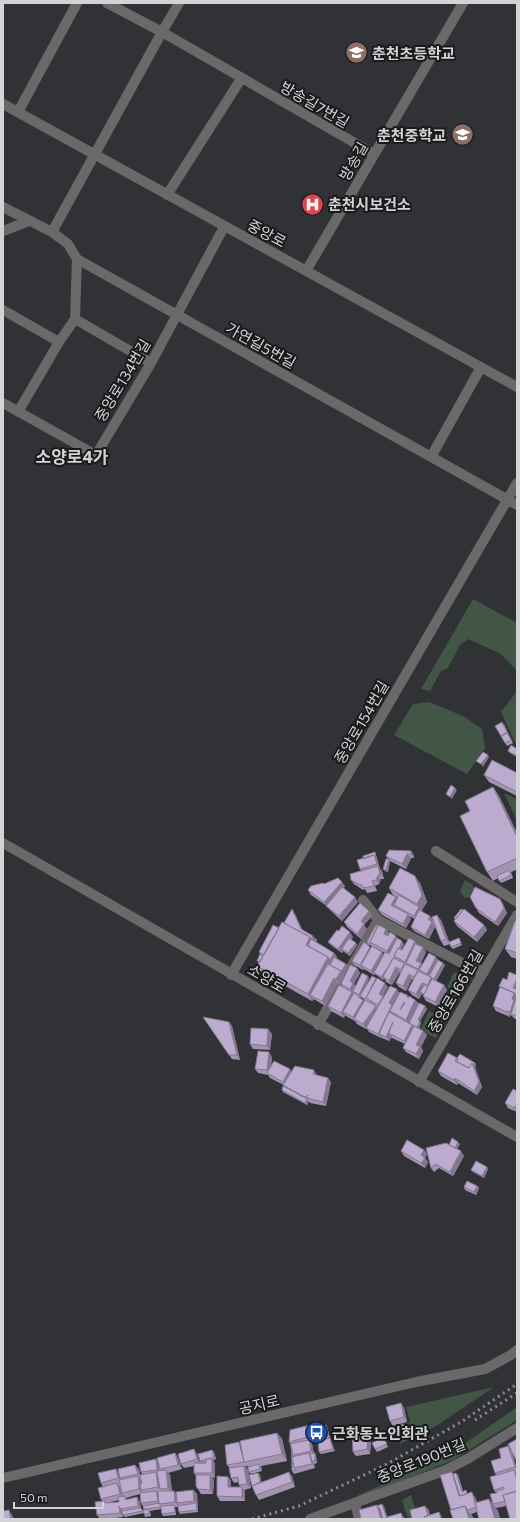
<svg xmlns="http://www.w3.org/2000/svg" width="520" height="1522" font-family="Commissioner,'Noto Sans KR',sans-serif">
<rect width="100%" height="100%" fill="#303236"/>
<path fill="#425645" d="M473,599L517,623V671L501,654L468,639L460,645L448,668L441,671L430,691L421,689Z
M517,691V747L501,712Z
M429,702L465,717L482,729L485,748L467,774L394,735L413,704Z
M504,793L517,799V821Z
M465,880L472,884L474,888L469,897L464,898L460,891Z
M454,972L471,977L450,1012L440,1007L449,990L447,987Z
M429,1011L445,1020L436,1038L420,1030Z
M494,1387L436,1426L400,1444L397,1436L409,1432L406,1424L410,1422L406,1407Z
M517,1407V1420L453,1460L360,1498L357,1496L451,1453Z
M411,1495L416,1511L412,1519H408L402,1500Z"/>
<g fill="none" stroke-linecap="round" stroke-linejoin="round">
<path stroke="#6b6869" stroke-width="10" d="M179,3L162,32L374,154
M3,104L517,387
M18,112L77,3
M167,195L241,79
M3,207L52,232L68,244L77,259L517,505
M3,231L29,221
M52,232L162,32L107,3
M306,271L463,3
M3,310L59,342
M75,319L151,363
M3,403L96,455L151,363L224,227
M18,412L59,342L75,319L77,259
M431,457L481,367
M3,843L517,1137
M436,851L517,902
M363,900L378,920
M231,975L517,483
M318,1025L378,920L464,964L484,972
M419,1082L517,915
M3,1478L416,1382L485,1369L511,1355L517,1350
M355,1503L359,1519
M310,1519L446,1470L469,1458L517,1428"/>
<path stroke="#8a8c8f" stroke-width="3" stroke-dasharray="2 4" stroke-linecap="butt" d="M475,1420L517,1393
M252,1519L299,1506L387,1464L461,1422L517,1384"/>
</g>
<path fill="#a293b1" fill-rule="evenodd" d="M504,724L513,743L507,746L501,736Z
M517,749V757L510,753L508,751Z
M517,773V796L489,782L484,775Z
M493,787L499,796L517,833V871L516,870L511,872L513,878L501,883L498,878L493,881L487,872L470,811Z
M411,851L414,856V858H411L406,869L390,861L388,872L385,871L383,869L388,859L386,856Z
M376,855L380,869L382,871L384,879H381L379,884L375,886L377,891L367,893L365,889L363,890L354,884L351,880L361,871L360,869Z
M420,883L427,902L422,910V912L430,916L433,920H441L450,944L444,946L441,941L435,927L429,939L414,931L411,927L415,919L409,916L411,919L406,928L382,915L378,910L396,897L397,899L398,898L393,895L389,888Z
M324,884L345,886L344,888L358,902L342,921L330,910L327,906L311,895L308,890Z
M500,899L503,904L507,913L498,926L479,913L476,908Z
M463,910L484,925L487,930L477,942L457,926L454,921L455,919L454,918Z
M369,911L372,916L364,925L367,929L361,939L347,927L344,922Z
M295,914L302,930L317,940L316,942L334,953L337,957L336,959L348,966L343,975L344,976L339,984L338,983L325,1006L314,999L312,1001L262,973L257,966L259,963L257,961L260,954L259,952L279,928Z
M517,921V959L511,957L505,949Z
M339,931L353,937L351,940L357,945L350,956L343,951L342,953L332,946L328,942Z
M389,933L398,939L404,944L401,950H402L415,941L418,945L426,952L421,963L422,965L438,960L445,965L436,981L444,985L447,990L439,1007L426,1001L423,996L424,995L422,994L419,999L412,995L408,990L414,980L412,979L406,991L399,987L396,983L401,973L400,972L392,985L386,982L384,978L383,980L375,974L374,975L364,969L363,970L355,965L352,961L371,948L382,952L384,955L385,953L368,944L367,942Z
M459,938L462,945L453,949L451,947Z
M357,968L360,973L354,984L355,986L369,978L366,986L388,987L383,996L399,993L415,1000L419,1004L425,1006L427,1009L420,1021L421,1023L419,1028L423,1031L427,1035L421,1047L423,1051L419,1059L406,1052L403,1048L405,1044L392,1038V1037L389,1041L382,1038V1037L381,1038L369,1032L367,1029H366L357,1024L355,1021L346,1016L345,1015L344,1018L331,1011L328,1006L342,986L341,984ZM360,997L365,1000L364,1001L361,999Z
M517,975V984L515,989H517V996L516,995L517,997V1020L514,1018L512,1016L510,1015V1017L496,1011L493,1006L500,988L499,986L507,980Z
M203,1017L229,1022L232,1026L240,1060L232,1059Z
M268,1029L272,1034L270,1050L253,1049L250,1044Z
M272,1057L271,1066L292,1072L317,1075L331,1082L326,1106L310,1103L309,1101L307,1105L283,1092L282,1090L285,1087L284,1085L270,1078L268,1075L258,1073L255,1069Z
M457,1058L475,1063L476,1065L475,1067L482,1087L477,1095L458,1083L457,1085L441,1076L438,1071Z
M517,1091V1112L508,1108L505,1103Z
M460,1144L457,1149L464,1156L453,1176L439,1168L434,1172L431,1168L449,1145Z
M424,1150L427,1154L425,1158L428,1162L425,1168L404,1156L401,1151Z
M488,1169L484,1178L473,1172L471,1170Z
M477,1186L479,1188L476,1195L465,1190L464,1187Z
M401,1403L404,1408L407,1422L393,1426L390,1421Z
M404,1424L406,1427L407,1431L397,1434L395,1431Z
M310,1425L313,1430L316,1440L310,1442L312,1444L314,1454L316,1456L317,1463L314,1464L315,1468L294,1474L292,1471L291,1444L289,1442Z
M326,1425L327,1427L330,1438L319,1440L317,1438Z
M365,1430L369,1435L371,1441L370,1454L356,1456L353,1452Z
M277,1433L282,1439L287,1461L261,1466L262,1471L251,1474L249,1472L247,1465V1466H245L248,1470L251,1488L244,1490L245,1491V1501H220L217,1496L228,1477L231,1481V1487H241L239,1485V1482L234,1483L231,1478L230,1468L227,1465Z
M383,1437L388,1447L377,1452L375,1449Z
M330,1438L331,1441L335,1451L321,1454L319,1452Z
M508,1446L512,1452L517,1469V1473V1472H516L517,1474L506,1506L496,1508L493,1504L496,1493L494,1490L496,1475L495,1473L501,1458Z
M212,1450L214,1452L216,1459L213,1460L215,1464V1478L212,1477L214,1480L213,1494H201L198,1489L196,1476L194,1473V1466L184,1468L181,1464L197,1454L199,1462H200V1461Z
M175,1453L178,1458L182,1469L168,1473L170,1475L172,1491H174L176,1494L193,1490L197,1494L198,1512L180,1514L179,1512L178,1507H175L176,1515L163,1516L162,1514L161,1509L150,1511L151,1516L145,1517L144,1513L125,1517L123,1515V1517L108,1519H100L97,1515L102,1501L101,1499L103,1487L101,1483L116,1469L118,1472L139,1469L140,1475L142,1474L141,1472L156,1459L158,1463ZM140,1494L141,1503L143,1506L144,1510L143,1512V1510L141,1508L140,1502L137,1497L127,1499L126,1498ZM119,1500V1502L107,1503Z
M258,1473L260,1475L261,1482L292,1476L295,1487L259,1500L256,1495L253,1488L252,1486Z
M456,1473L458,1475L463,1491L475,1497L477,1502L489,1499L498,1511L500,1519H479L477,1512L471,1514L474,1519H453L451,1510L453,1474Z"/>
<path fill="#847890" d="M488,755L489,757L483,767L481,764Z
M493,787L499,796L517,833V837Z
M455,788L457,790L452,799L450,797Z
M411,851L414,856V858L411,854Z
M375,852L376,855L380,869L377,864L374,855Z
M407,854L411,858L406,869L402,864Z
M389,859L390,862L388,872L386,870Z
M378,866L382,871L384,879L380,874Z
M378,875L381,879L379,884L376,880Z
M415,876L420,883L427,902L422,910L423,911L417,920L414,916L419,907L417,904Z
M372,881L375,886L377,891L374,886Z
M342,882L345,886L327,907L324,902Z
M355,897L358,902L342,921L339,916Z
M396,897L399,901L394,905L396,907L391,905Z
M500,899L503,904L507,913L498,926L495,922Z
M292,909L295,914L304,933L301,929Z
M369,911L372,916L364,925L367,929L361,939L357,934L361,921Z
M408,914L411,919L406,928L403,924Z
M437,915L441,920L450,944L446,939Z
M430,916L433,921L432,922L435,926L429,939L425,935L428,919Z
M484,925L487,930L477,942L474,937Z
M386,929L390,934L387,938L384,934Z
M350,932L353,937L344,950L342,949L343,951L342,953L338,949Z
M313,936L317,940L312,949L306,945L310,937Z
M396,936L399,940L391,956L387,951Z
M402,941L404,944L397,958L395,956Z
M415,941L418,946L406,963L408,966L405,962Z
M356,943L357,945L350,956L348,953Z
M370,947L373,952L361,965L364,969L363,970L360,965Z
M423,947L426,952L421,963L424,967L419,970L421,973L418,969L416,961Z
M382,952L385,957L374,973L375,974L374,975L371,971Z
M334,953L337,957L331,967L310,995L314,999L312,1001L308,994L328,957Z
M436,957L440,962L429,976L427,974Z
M443,963L445,965L436,982L434,979Z
M346,964L348,966L343,975L344,976L339,984L336,979L341,971Z
M396,967L400,972L392,985L389,981Z
M357,968L360,973L354,984L356,987L353,991L355,996L343,1012L345,1015L344,1018L341,1013L352,992L350,989V981Z
M386,970L387,972L383,977L384,978L383,980L381,977Z
M409,974L412,979L406,991L403,986Z
M368,976L369,978L361,997L360,996L361,997L359,995Z
M431,977L435,982L431,990L428,985Z
M334,978L338,983L325,1006L322,1001Z
M517,978V984L515,990L513,988Z
M385,983L388,987L383,996L379,994Z
M422,983L425,987L420,992L422,994L419,999L416,994Z
M444,985L447,990L439,1007L435,1002Z
M397,989L400,994L390,1011L392,1015L379,1034L382,1037L381,1038L378,1034L389,1003Z
M514,993L517,997V999L511,1014L510,1012L512,999Z
M363,1000L366,1004L355,1020L353,1017Z
M415,1000L419,1004L409,1025L406,1020Z
M376,1006L379,1010L366,1029L363,1024Z
M425,1006L427,1009L420,1021L421,1023L419,1029L417,1027L418,1020Z
M507,1011L510,1015V1017L507,1012Z
M229,1022L232,1026L240,1060L237,1055Z
M393,1022L389,1033L392,1037L389,1041L386,1037Z
M412,1025L415,1030L407,1045L404,1041Z
M268,1029L272,1034L270,1050L267,1046Z
M423,1031L427,1035L421,1047L423,1051L419,1059L416,1054V1045Z
M269,1052L272,1057L270,1075L267,1070Z
M472,1063H475L476,1065L475,1067L482,1087L477,1095L474,1091Z
M290,1069L293,1074L286,1086L283,1082Z
M314,1070L317,1075L313,1074Z
M328,1078L331,1082L326,1106L323,1102Z
M455,1078L458,1083L457,1085L454,1080Z
M307,1099L308,1102L307,1105L305,1103Z
M517,1104V1112L514,1108Z
M458,1142L460,1144L456,1151L454,1149Z
M424,1150L427,1154L425,1158L428,1162L425,1168L421,1163V1155Z
M461,1151L464,1156L453,1176L450,1172Z
M487,1167L488,1169L484,1178L482,1176Z
M477,1186L479,1188L476,1195L474,1192Z
M401,1403L404,1408L407,1422L404,1417Z
M310,1425L313,1430L316,1440L312,1436Z
M326,1425L327,1427L330,1438L328,1435Z
M365,1430L369,1435L371,1441L370,1454L367,1449Z
M277,1433L282,1439L287,1461L282,1454Z
M330,1438L331,1441L335,1451L333,1449Z
M309,1440L312,1444L314,1455L311,1451Z
M508,1446L511,1451L517,1470L515,1467Z
M194,1449L197,1454L200,1464L197,1459Z
M212,1450L214,1452L216,1459L214,1457Z
M175,1453L178,1458L182,1469L178,1465Z
M309,1453L312,1458V1461L314,1464L315,1468L312,1464Z
M315,1453L316,1456L317,1463L315,1461Z
M156,1459L159,1464L160,1475L157,1470Z
M212,1459L215,1464V1478L212,1473Z
M135,1465L139,1469L141,1478L138,1474Z
M244,1466L248,1470L251,1488L247,1484Z
M116,1469L119,1473L120,1478L122,1482L118,1478Z
M166,1470L170,1475L172,1493L168,1488Z
M514,1470L517,1474V1480Z
M156,1472L159,1477L160,1489L158,1487Z
M289,1472L292,1476L295,1487L292,1482Z
M452,1472L455,1476L461,1498L459,1496Z
M258,1473L260,1475L262,1486L261,1483Z
M456,1473L458,1475L464,1494L462,1492Z
M210,1475L214,1480L213,1494L210,1490Z
M138,1476L141,1480L142,1490H141L142,1492V1494L139,1489Z
M228,1477L231,1481V1491L228,1487Z
M117,1483L120,1487L124,1499L120,1494Z
M242,1487L245,1491V1501L242,1497Z
M193,1490L197,1494L198,1512L197,1510L196,1503L194,1501Z
M156,1491L159,1495L160,1504L158,1501Z
M174,1491L178,1495L177,1503L178,1504L179,1507L175,1502Z
M472,1492L475,1497L480,1511L477,1507Z
M137,1497L140,1502L141,1510L138,1506Z
M489,1499L498,1511L500,1519H495Z
M382,1504L384,1506L388,1519H387Z
M377,1505L381,1511L384,1519H381Z
M119,1506L123,1512V1517L120,1513Z
M425,1506L429,1510L431,1519H429Z
M465,1506L473,1518L474,1519H469Z
M9,1510L12,1515L14,1519H11Z
M439,1512L443,1519H441Z
M401,1513L405,1519H403Z"/>
<path fill="#bcabce" stroke="#847890" fill-rule="evenodd" d="M502,722L507,732L501,736L495,726Z
M507,733L511,740L505,743L501,736Z
M511,745L517,749V756L508,751Z
M483,752L488,755L481,764L476,761Z
M492,760L517,773V792L484,775Z
M451,785L455,788L450,797L446,794Z
M493,787L517,837V858L487,872L460,816L470,811L465,801Z
M389,850L411,851V854H407L402,864L386,856Z
M375,852L376,858L374,855L363,859V856Z
M374,855L377,864L360,869L357,860Z
M386,859H389L386,870L383,869Z
M378,866L380,874L378,875L376,880L372,881L374,886L364,888L362,885H360L351,880L350,874Z
M400,868L415,876L422,895L417,904L389,888Z
M509,870L511,875L499,881L497,876Z
M338,878L342,882L324,902L308,890L311,886L323,883L324,884Z
M342,887L355,897L339,916L326,906Z
M475,887L500,899L504,908L495,922L476,908L470,897Z
M388,893L396,897L391,905L408,914L403,924L378,910Z
M399,895L419,907L414,916L394,905Z
M360,903L369,911L361,921L364,924L357,934L344,922Z
M292,909L301,929L313,936L311,939L310,937L284,923Z
M461,909L463,910L456,919L454,918Z
M464,909L484,925L474,937L454,921Z
M419,910L430,916L428,919L432,922L425,935L411,927Z
M437,915L446,939L441,941L432,917Z
M515,921H517V953L505,949Z
M282,922L310,937L306,945L328,957L308,994L257,966Z
M273,925L279,928L264,955L259,952Z
M376,925L378,926L370,942L371,944L367,942Z
M378,925L386,929L384,934L388,936L390,932L396,936L387,951L370,942Z
M342,926L350,932L338,949L328,942L337,930L339,931Z
M349,938L356,943L348,953L342,949Z
M397,938L402,941L399,949L398,948L394,956L395,957L394,958H393L387,970H386L381,977L374,973L385,952L389,954Z
M409,938L415,941L405,962L394,956L398,948L402,950Z
M459,938L461,943L451,947L449,942Z
M311,939L334,953L330,960L328,957L308,946Z
M364,942L370,947L360,965L352,961Z
M415,944L423,947L416,961L421,963L418,969L406,963Z
M372,946L382,952L371,971L361,965Z
M429,953L436,957L427,974L419,970Z
M260,954L263,956L260,962L257,961Z
M334,957L346,964L341,972V971L330,965Z
M393,958L404,963L401,970L396,967L389,981L383,977Z
M438,960L443,963L434,979L429,976Z
M328,964L341,971L336,979L334,978L322,1001L310,995Z
M405,964L418,970L414,977L409,974L403,986L396,983Z
M350,965L357,968L350,981L353,983L350,989L341,984Z
M418,971L431,977L428,985L422,983L416,994L408,990Z
M509,972L517,975V978L513,988L517,989V994L499,986L503,978L507,980Z
M362,973L368,976L359,995L353,991Z
M372,976L376,978L366,998V999L360,996Z
M377,978L385,983L379,994L383,996L378,1005L366,998Z
M432,979L444,985L435,1002L423,996Z
M339,985L352,992L341,1013L328,1006Z
M424,985L428,987L424,994L420,992Z
M390,986L397,989L389,1003L392,1005L378,1034L366,1028Z
M500,987L514,993L512,999L514,1000L510,1012L507,1011V1012L493,1006Z
M400,992L407,995L408,998L409,996L415,1000L406,1020L390,1011ZM404,1002L405,1003L400,1010Z
M354,993L359,996L358,997L363,1000L353,1017L343,1012Z
M516,998H517V1016L511,1014Z
M365,1000L376,1006L363,1024L354,1019Z
M419,1003L425,1006L418,1020L420,1021L417,1027L409,1023Z
M389,1012L412,1025L404,1041L389,1033L393,1022L386,1037L379,1034Z
M203,1017L229,1022L237,1055H229Z
M414,1026L423,1031L416,1045L420,1046L416,1054L403,1048Z
M251,1028L268,1029L267,1046L250,1044Z
M258,1051L269,1052L267,1070L255,1069Z
M448,1053L457,1058L455,1061L469,1068L472,1063L479,1082L474,1091L455,1078L454,1080L438,1071Z
M460,1054L475,1063L473,1065L472,1063L469,1068L457,1062L458,1060L457,1058Z
M274,1061L290,1069L283,1082L267,1073Z
M295,1066L314,1070L313,1074L328,1078L323,1102L307,1098L308,1095L305,1097L283,1085Z
M283,1086L307,1099L305,1103L282,1090Z
M513,1089L517,1091V1104L514,1108L505,1103Z
M452,1138L458,1142L455,1148L449,1145Z
M407,1140L424,1150L421,1155L425,1158L421,1163L401,1151Z
M446,1143L461,1151L450,1172L435,1164L431,1168L426,1148Z
M476,1161L487,1167L482,1176L471,1170Z
M467,1181L477,1186L474,1192L464,1187Z
M401,1403L404,1417L390,1421L386,1407Z
M404,1424L405,1429L395,1431L394,1427Z
M310,1425L312,1436L289,1442L290,1430Z
M326,1425L328,1435L317,1438L315,1427Z
M365,1430L368,1436L367,1449L353,1452L352,1432Z
M277,1433L282,1454L244,1462L240,1441Z
M383,1437L387,1444L375,1449L372,1443Z
M330,1438L333,1449L319,1452L318,1441Z
M517,1439V1462L508,1444Z
M309,1440L311,1451L293,1455L290,1444Z
M239,1442L244,1462L227,1465L225,1445Z
M291,1445L293,1455L294,1457H292V1458Z
M508,1446L515,1467L495,1473L491,1461L501,1458L499,1449Z
M194,1449L197,1459L181,1464L178,1454Z
M212,1450L214,1457L200,1461L198,1454Z
M175,1453L178,1465L160,1469L157,1458Z
M309,1453L312,1464L294,1468L292,1457Z
M315,1453V1461H312L310,1454Z
M292,1458L294,1468L296,1470L292,1471Z
M156,1459L157,1470L141,1472L139,1463Z
M206,1459H212V1473H194V1463H206Z
M206,1461V1463H196V1462Z
M259,1464L260,1469L249,1472L248,1467Z
M135,1465L138,1474L120,1478L118,1469Z
M244,1466L247,1484L239,1485L238,1477L231,1478L229,1468Z
M116,1469L118,1478L101,1483L98,1473Z
M166,1470L168,1488L160,1489L157,1471Z
M514,1470L517,1480V1491L503,1495L505,1501L493,1504L490,1494L497,1493V1491L504,1489V1487L494,1490L490,1477Z
M156,1472L158,1487L141,1490L140,1484H142L140,1475Z
M289,1472L292,1482L256,1495L252,1486Z
M452,1472L459,1496L472,1492L475,1503L476,1507L468,1510L465,1506L451,1510L440,1475Z
M258,1473L260,1482L252,1486L249,1475Z
M456,1473L462,1492L466,1490L467,1494L460,1496L453,1474Z
M196,1475H210V1490L198,1489L196,1486Z
M138,1476L139,1489L122,1493L119,1480Z
M217,1476L228,1477V1487H242V1497L217,1496Z
M117,1483L120,1494L101,1499L98,1488Z
M193,1490L194,1501L177,1503L176,1492Z
M156,1491L158,1501L141,1503L140,1493Z
M158,1491H174L175,1502L159,1504Z
M517,1491V1519H510L503,1495Z
M125,1496V1500L137,1497L138,1506L121,1509L119,1506L120,1513L97,1515L95,1502L105,1501V1503L119,1502L118,1497Z
M489,1499L495,1519H479L475,1503Z
M160,1503V1507L144,1509L143,1506Z
M196,1503L197,1510L179,1512L178,1506Z
M382,1504L387,1519H383L380,1509L377,1506Z
M174,1505L175,1512L162,1514L161,1506Z
M377,1505L381,1519H361L359,1510Z
M425,1506L428,1515L424,1517L425,1519H412L410,1510Z
M465,1506L469,1519H453L450,1510Z
M141,1508L142,1511L123,1515L122,1511Z
M9,1510L11,1519H3V1511Z
M143,1510H149V1514H144Z
M439,1512L441,1519H425L424,1517Z
M401,1513L403,1519H387H388L387,1517Z"/>
<defs>
<symbol id="school-disc" viewBox="-11 -11 22 22"><circle r="9.5" fill="#8d6e63" stroke="#191a1c"/><path d="M0-5L7-2L0 1L-7-2ZM-4 1L0 2.5L4 1V4Q0 6-4 4Z" fill="#fff"/></symbol>
<symbol id="hospital-disc" viewBox="-11 -11 22 22"><circle r="9.5" fill="#e0444e" stroke="#191a1c"/><path d="M-5-5h3v3.5h4V-5h3V5h-3V1.5h-4V5h-3Z" fill="#fff"/></symbol>
<symbol id="bus-disc" viewBox="-11 -11 22 22"><circle r="9.5" fill="#1a4fb4" stroke="#191a1c"/><path d="M-5-6H5V4H4V6H2V4H-2V6H-4V4H-5ZM-3.5-4V0h7V-4ZM-3.5 1.2v1.5H-2V1.2ZM2 1.2v1.5H3.5V1.2Z" fill="#fff"/></symbol>
</defs>
<g fill-rule="evenodd">
<use href="#school-disc" x="344" y="40" width="25" height="25"/>
<use href="#school-disc" x="450" y="122" width="25" height="25"/>
<use href="#hospital-disc" x="300" y="192" width="25" height="25"/>
<use href="#bus-disc" x="304" y="1420" width="25" height="25"/>
</g>
<g text-anchor="middle" dominant-baseline="central" stroke-width="4" stroke-linejoin="round" paint-order="stroke">
<g font-size="15" font-weight="bold" fill="#d2d3d5" stroke="#191a1c" text-anchor="start">
<text x="372" y="53">춘천초등학교</text>
<text x="446" y="135" text-anchor="end">춘천중학교</text>
<text x="328" y="204">춘천시보건소</text>
<text x="332" y="1433">근화동노인회관</text>
</g>
<g font-size="15" fill="#d2d3d5" stroke="#191a1c">
<text transform="translate(315 104) rotate(30)">방송길7번길</text>
<text transform="translate(353 161) rotate(-60)">방송길</text>
<text transform="translate(267 233) rotate(28)">중앙로</text>
<text transform="translate(261 345) rotate(29)">가연길5번길</text>
<text transform="translate(122 380) rotate(-59)">중앙로134번길</text>
<text transform="translate(361 722) rotate(-60)">중앙로154번길</text>
<text transform="translate(267 978) rotate(30)">소양로</text>
<text transform="translate(455 991) rotate(-60)">중앙로166번길</text>
<text transform="translate(259 1404) rotate(-13)">공지로</text>
<text transform="translate(421 1460) rotate(-22)">중앙로190번길</text>
</g>
<g font-size="17" font-weight="bold" fill="#d2d3d5" stroke="#191a1c">
<text x="72" y="456">소양로4가</text>
</g>
</g>
<rect width="520" height="1522" fill="none" stroke="#d2d3d5" stroke-width="8"/>
<path d="M14 1502v6h89v-6" fill="none" stroke="#d2d3d5" stroke-width="2"/>
<text x="20" y="1502" font-size="12" fill="#d2d3d5" stroke="#191a1c" stroke-width="3" paint-order="stroke">50 m</text>
</svg>
